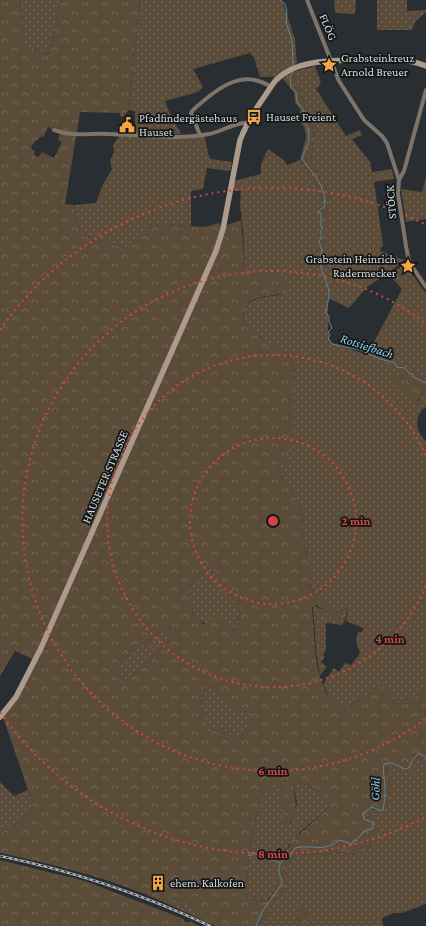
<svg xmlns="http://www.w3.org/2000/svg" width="426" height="926" font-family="'Crimson Pro',serif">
<defs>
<pattern id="grass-dots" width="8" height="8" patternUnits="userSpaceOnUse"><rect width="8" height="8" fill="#5b4b39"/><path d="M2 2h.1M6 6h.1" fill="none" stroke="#726455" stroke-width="1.8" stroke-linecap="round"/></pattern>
<pattern id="forest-crowns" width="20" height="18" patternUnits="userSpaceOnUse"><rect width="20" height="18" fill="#5b4b39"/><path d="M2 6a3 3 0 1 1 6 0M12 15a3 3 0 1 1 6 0" fill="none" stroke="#726455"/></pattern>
</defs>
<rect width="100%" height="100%" fill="#282e31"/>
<path fill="url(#grass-dots)" d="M20,0H60L49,54L24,45Z
M140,0H282L295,39L297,64L275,77H260L254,58L250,53L193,69L203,87L198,92L165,101L170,114L181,134H135V111L129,110Z
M310,0H356L355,14L335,13L334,0Z
M377,0H407V11L426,10V12L415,22L412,30H377Z
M315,66L321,83L316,89L346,136L360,130L362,135L352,139L370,162L372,172L392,169L394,179L374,182L383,244L380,251L404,260L387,274L367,287L349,308L328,298V331L330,342L367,355L402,289L390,276L404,264L426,293V380L387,358L398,371L417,403L426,389V407C412,417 417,432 426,442V692L396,703L380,682C370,695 356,704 340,708L329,697L323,684L334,668L339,672L345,663L351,665L360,653L356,641L358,632H362L363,628L346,621L348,608L338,612L318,599L309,584L311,567L306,552L309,549L302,543C302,534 305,521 302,512C298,494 283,482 278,465L289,461L294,363C291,359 288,354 284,351C271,341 236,331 245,310C251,296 266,297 279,295L284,274L249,275L245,270L243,230L240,205L241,191L233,190L234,181L261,174V164L268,149L285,161L287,165L300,160L315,180L323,202L319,219V247L325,244L326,218L330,195L311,163L314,130L294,75L296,71Z
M120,135L205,137L208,154L211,159L232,162L230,171L207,168L203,189L191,191V226C155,223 152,222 126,248L80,234L74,205L96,203L103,184L112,170L110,160L114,153L113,145Z
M426,177V219L406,222L401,189L422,192Z
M210,567L236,602L240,610L237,629C230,631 225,629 218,627C192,622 193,612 188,588Z
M313,605L344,622L342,625L326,623V649L323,656L325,657L321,662L327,667L320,675L316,650Z
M171,627L170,640L126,681L115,665L157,634Z
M205,683L241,712L252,710V719L238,741L216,724L209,735L201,704Z
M415,755L426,761V904L402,913H394L382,918L383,926H310L304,904L300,910L298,922L301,926H258L286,884C281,870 286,864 296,854L323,855L334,852L351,854L365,851L378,830V826L368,817L369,812L371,809L384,812C386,807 392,788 390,783C388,777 386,773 387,767C396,762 400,769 409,770Z
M0,782L14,796L28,790L33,809L25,820L0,833Z
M293,782C306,784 327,791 329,807L300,832L282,854L278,862V886L267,901L248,899C243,885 255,818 260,801L263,794L281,783L282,799L291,825L297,803Z
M170,897L196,908L200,919L166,903Z"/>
<path fill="url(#forest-crowns)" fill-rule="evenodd" d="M0,0H20L24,45L49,54L60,0H140L129,110L123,117L120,116V113L80,112L65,204L74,205L80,234L126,248L143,230L162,224L204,227L219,223L221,227L241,220L245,270L249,275L284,274L288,290C276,297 261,295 253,300C249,302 247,306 245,310C236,331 270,340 284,351C288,354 291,359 294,363L290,457L289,461L278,465C283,482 298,494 302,512C305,521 302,534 302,543L309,549L306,552L311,567L309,585L318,599L338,612L348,608L344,622L331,616L316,605L312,607C315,635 313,672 329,697C332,701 337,704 340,708C357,704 370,695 380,681L396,703L426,692V761L415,755L410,770L403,769L396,765L387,767C386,773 388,777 390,783C392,790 387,806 384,812L372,809L369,812L368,817H370L378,826V830L365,851L351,854L334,852L323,855L296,854C286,864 281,870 286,884L258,926H215L200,919L196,908L170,897L166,903C113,879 56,865 0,853V833L25,820L33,809L28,790L3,717L16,701L37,661L15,651L0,676ZM48,127L60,133L58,140L62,142L54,158L42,152L38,158L34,155L35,151L32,150L31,146L40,137L44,136ZM210,567L236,602L240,610L237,629L232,630L222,616L203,624L193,612L188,588ZM171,627L170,640L126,681L115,665L157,634ZM205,683L241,712L252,710V719L238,741L216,724L209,734L201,704ZM281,783L284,829H286C300,816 295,799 293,782C307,784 327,791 329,807L293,840L289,847L282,854L278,862V886L268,901L248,899C243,885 255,818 260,801L263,794Z
M296,71L294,75L314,130L311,163L330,195L326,218V244L319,247V219L323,202L315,180L300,160L306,137L305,129L301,123L300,109L295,102L294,92L282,78Z
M387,358L426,380V389L416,403L390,383L398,371L379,360Z
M0,860L85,881L184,919V921L189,923L190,921L200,926H0Z
M304,903L310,926H301L298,922L300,910Z"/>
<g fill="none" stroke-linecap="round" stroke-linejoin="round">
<path stroke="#618493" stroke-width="1" d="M280,0L285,4L287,12L286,23L292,40L293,66
M293,72L290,77L291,88L296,92L297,102L303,109V121L309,129V141L302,158C311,173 329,188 324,207L317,212L321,213V227L323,228L320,232L322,236L319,241L322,251C315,266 329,280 329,294C329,299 327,307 325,313L329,316V322L332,328L328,332L330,335L328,338L332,344L360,350L380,359L395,363L397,367L405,368L408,372L413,375V377L426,383
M248,855L251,856L252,852L266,858
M270,859L280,863
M256,926L263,910L281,885L282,880C277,871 277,860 289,858L295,848C310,844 325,853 339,840L352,844L366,830L372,829L374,823L364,819L363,813L372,807L381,811L383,810C384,802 386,796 385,787C385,779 382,772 384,764L392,763L405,769L409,768L412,761L419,753L426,757"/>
<path stroke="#7e7469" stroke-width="4" d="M307,0L339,81L364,120L382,136L387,143L399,180
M426,90L404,171L399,180L398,194L406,246L409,262L426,287
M54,130C71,137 90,133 108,134C141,135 177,140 209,134C221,132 235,122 247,123
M200,135L191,113L193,110C215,90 242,67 271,87"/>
<path stroke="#ac9b8a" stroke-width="5.5" d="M0,717L16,697L41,648L216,251L223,229L240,140C246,125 253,113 262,100C267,93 271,86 276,80C298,58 335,61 363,60C385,59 405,57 426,66"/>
<defs>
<path id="rail" d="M0,856C73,871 142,894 210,926"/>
</defs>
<use href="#rail" stroke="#afb3b5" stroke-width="2.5"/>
<use href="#rail" stroke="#131617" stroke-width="1" stroke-dasharray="3" stroke-linecap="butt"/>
</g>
<g fill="none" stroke="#d64343" stroke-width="2" stroke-dasharray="2 4">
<circle cx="273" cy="521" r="83"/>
<path d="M426 586A166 166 0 1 1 426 456"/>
<path d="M425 719A250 250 0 1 1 425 323"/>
<path d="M424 818A333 333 0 0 1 0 712M0 330A333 333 0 0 1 424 224"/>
</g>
<defs>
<symbol id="sight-bare" viewBox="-9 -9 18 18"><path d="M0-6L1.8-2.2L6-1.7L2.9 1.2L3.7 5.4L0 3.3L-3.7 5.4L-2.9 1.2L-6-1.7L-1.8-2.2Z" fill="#f3a542" stroke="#131617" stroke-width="2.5" paint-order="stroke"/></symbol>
<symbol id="bus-bare" viewBox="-9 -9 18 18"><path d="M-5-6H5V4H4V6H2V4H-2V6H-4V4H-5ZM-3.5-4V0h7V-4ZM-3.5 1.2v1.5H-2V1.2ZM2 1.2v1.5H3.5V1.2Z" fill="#f3a542" stroke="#131617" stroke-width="2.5" paint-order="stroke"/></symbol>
<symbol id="civic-bare" viewBox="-9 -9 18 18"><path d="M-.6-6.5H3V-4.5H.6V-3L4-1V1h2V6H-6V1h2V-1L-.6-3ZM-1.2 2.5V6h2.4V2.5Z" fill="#f3a542" stroke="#131617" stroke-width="2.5" paint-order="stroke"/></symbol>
<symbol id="building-bare" viewBox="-9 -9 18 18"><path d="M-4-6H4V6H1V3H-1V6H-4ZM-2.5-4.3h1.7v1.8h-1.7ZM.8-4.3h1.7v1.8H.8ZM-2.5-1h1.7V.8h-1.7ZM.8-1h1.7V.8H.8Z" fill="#f3a542" stroke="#131617" stroke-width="2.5" paint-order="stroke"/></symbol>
</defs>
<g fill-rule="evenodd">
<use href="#sight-bare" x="318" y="54" width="22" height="22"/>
<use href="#bus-bare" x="243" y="106" width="22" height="22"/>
<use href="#civic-bare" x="116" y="114" width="22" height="22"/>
<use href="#sight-bare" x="397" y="255" width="22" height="22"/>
<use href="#building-bare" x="147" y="872" width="22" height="22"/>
</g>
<g text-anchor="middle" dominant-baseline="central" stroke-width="3.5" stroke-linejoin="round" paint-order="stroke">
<g font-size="12" fill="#d6dadc" stroke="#131617">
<text transform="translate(328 27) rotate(67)">FLÖG</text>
<text transform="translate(391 202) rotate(-94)">STÖCK</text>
<text transform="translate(105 477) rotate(-67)">HAUSETER STRASSE</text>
</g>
<g font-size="12" fill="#d6dadc" stroke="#131617" text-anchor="start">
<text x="341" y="58">Grabsteinkreuz<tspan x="341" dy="14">Arnold Breuer</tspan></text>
<text x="266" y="117">Hauset Freient</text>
<text x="139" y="118">Pfadfindergästehaus<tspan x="139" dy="14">Hauset</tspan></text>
<text x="396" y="259" text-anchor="end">Grabstein Heinrich<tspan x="396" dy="14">Radermecker</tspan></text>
<text x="170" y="883">ehem. Kalkofen</text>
</g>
<g font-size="13" font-style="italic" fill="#8dcee9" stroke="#131617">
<text transform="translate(367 346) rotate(18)">Rotsiefbach</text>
<text transform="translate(375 789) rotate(-88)">Göhl</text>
</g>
</g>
<circle cx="273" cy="521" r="6" fill="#d64343" stroke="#131617" stroke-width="2"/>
<g font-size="12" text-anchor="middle" font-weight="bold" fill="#d64343" stroke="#131617" stroke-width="3.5" stroke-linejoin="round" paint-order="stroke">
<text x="356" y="525">2 min</text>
<text x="390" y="643">4 min</text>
<text x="273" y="775">6 min</text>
<text x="273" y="858">8 min</text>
</g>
</svg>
